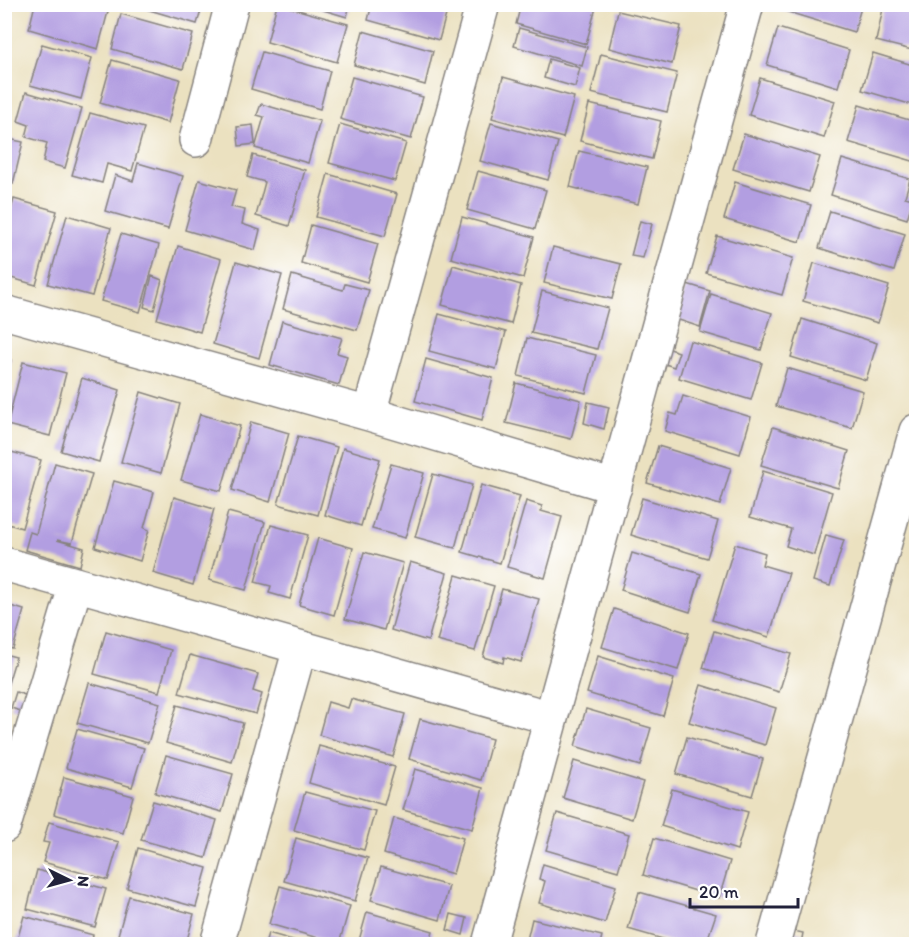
<svg xmlns="http://www.w3.org/2000/svg" width="921" height="949" font-family="Itim,sans-serif">
<rect width="100%" height="100%" fill="#fff"/>
<filter id="ink" filterUnits="userSpaceOnUse"><feTurbulence type="fractalNoise" baseFrequency=".0167" numOctaves="2"/><feDisplacementMap in="SourceGraphic" scale="12" xChannelSelector="R" yChannelSelector="G"/><feConvolveMatrix kernelMatrix="1 2 1 2 8 2 1 2 1" color-interpolation-filters="sRGB"/></filter>
<filter id="wash" filterUnits="userSpaceOnUse"><feTurbulence type="fractalNoise" baseFrequency=".008" numOctaves="4" result="noise"/><feDisplacementMap in="SourceGraphic" scale="24" xChannelSelector="R" yChannelSelector="G"/><feGaussianBlur stdDeviation="1.35" result="paint"/><feColorMatrix in="noise" values="0 0 0 0 0 0 0 0 0 0 0 0 0 0 0 0 0 1.4 0 .05"/><feComposite in="paint" operator="in"/></filter>
<g filter="url(#wash)">
<rect width="100%" height="100%" fill="#ebe1c0"/>
<g id="blocks">
<path fill="#b29ee1" d="M35,4H99L109,8L98,49L29,29Z
M129,4H203L197,24Z
M277,4L348,24L337,62L267,42Z
M303,4H350L347,17Z
M372,4H449L439,40L368,20Z
M521,4H597L586,44L516,24Z
M779,4H862L854,32L778,9Z
M884,4L916,11V51L876,41Z
M618,11L681,26L672,64L609,48Z
M121,14L193,34L183,69L112,49Z
M519,28L587,47L582,66L514,46Z
M778,28L849,50L838,87L767,65Z
M363,31L433,51L425,85L354,65Z
M42,44L92,58L81,99L30,85Z
M262,52L330,71L320,109L251,89Z
M873,53L916,66V106L862,90Z
M601,54L677,73L667,112L591,93Z
M549,59L580,68L575,87L544,78Z
M112,60L180,79L168,123L100,103Z
M352,77L423,97L411,139L340,119Z
M503,77L574,97L563,138L492,118Z
M760,78L835,101L824,138L749,115Z
M26,92L82,108L65,168L43,162L47,143L26,137L29,125L18,121Z
M261,104L320,121L308,163L255,148L264,117L257,115Z
M589,104L661,121L652,159L580,141Z
M859,105L916,122V162L848,142Z
M90,113L144,128L132,171L107,164L102,183L72,175Z
M491,123L558,142L548,180L480,161Z
M340,124L406,143L395,181L329,163Z
M253,125L255,144L239,146L237,127Z
M744,134L820,157L809,192L733,169Z
M4,138L23,142L13,184L4,182Z
M579,151L647,167L638,204L570,187Z
M253,155L305,170L289,226L256,216L265,182L247,177Z
M842,159L910,179L905,197L913,199L907,219L831,195Z
M138,163L183,176L168,229L105,211L115,175L133,181Z
M478,171L546,190L535,229L467,210Z
M328,174L397,194L385,236L316,217Z
M199,180L236,190L231,207L245,210L242,224L260,230L255,250L185,230Z
M735,182L811,205L800,242L724,219Z
M4,199L10,200L5,217H4Z
M14,199L57,211L36,285L4,276V234Z
M830,211L905,234L894,271L819,248Z
M67,215L111,228L92,296L48,284Z
M462,217L534,237L523,278L451,258Z
M640,221L652,224L643,258L631,256Z
M311,225L378,244L367,282L301,263Z
M121,234L159,245L140,312L101,301Z
M717,236L793,258L782,295L706,273Z
M178,246L221,259L200,332L157,319Z
M553,247L621,264L612,299L544,283Z
M236,262L282,275L259,358L213,344Z
M814,263L889,286L878,323L803,301Z
M453,265L521,285L511,324L442,305Z
M292,275L343,290L345,284L369,290L357,330L283,309Z
M152,276L162,280L154,310L144,307Z
M687,284L710,291L700,327L676,319Z
M542,291L608,308L597,349L531,333Z
M711,294L772,313L761,350L700,332Z
M439,314L506,332L496,369L429,351Z
M802,319L877,343L866,380L791,357Z
M282,321L342,338L337,353L347,356L339,385L270,365Z
M527,338L596,355L586,393L518,376Z
M690,341L762,363L751,400L679,378Z
M667,348L679,352L674,367L662,363Z
M4,358L11,360L5,381H4Z
M426,359L493,378L482,420L415,401Z
M23,362L66,373L50,436L7,425Z
M787,368L863,391L852,428L776,406Z
M82,378L120,390L99,462L61,451Z
M516,383L581,400L571,439L506,423Z
M141,392L180,404L161,473L121,462Z
M683,396L751,417L740,454L665,431L670,413L677,415Z
M588,402L609,407L604,429L584,423Z
M200,414L240,426L221,491L181,480Z
M251,422L289,433L270,502L232,490Z
M773,427L849,451L838,488L761,465Z
M298,436L337,447L318,515L278,504Z
M658,446L731,468L720,505L647,483Z
M343,448L380,459L361,526L325,515Z
M4,450L41,460L22,528L4,523Z
M55,463L92,474L72,543L57,540L84,548L80,566L25,550L30,532L36,534Z
M391,464L424,473L405,538L372,529Z
M763,471L832,492L814,555L786,546L791,529L750,517Z
M433,474L472,485L455,548L415,537Z
M114,481L154,492L144,528L149,530L140,561L95,547Z
M481,485L520,496L500,563L462,552Z
M174,497L214,509L193,585L153,573Z
M642,498L718,521L707,558L631,535Z
M526,501L542,506L541,511L562,517L545,578L507,567Z
M228,512L265,522L246,590L209,580Z
M271,525L308,535L290,599L269,593L271,586L255,582Z
M826,535L844,540L830,586L813,581Z
M318,538L353,548L334,615L299,605Z
M735,544L765,553L762,565L789,573L769,637L712,620Z
M364,552L403,563L384,630L345,619Z
M632,553L701,574L690,612L621,590Z
M410,562L447,573L428,641L391,630Z
M456,575L494,586L475,651L437,641Z
M502,589L539,599L521,662L504,657L503,663L483,657Z
M4,604L24,610L13,649L4,647Z
M614,609L689,633L678,670L602,647Z
M106,631L171,650L159,692L94,674Z
M714,631L791,654L779,692L703,668Z
M4,654L16,657L5,693H4Z
M190,655L258,674L253,691L262,694L256,714L179,693Z
M598,656L674,679L663,716L587,693Z
M89,683L160,703L148,743L77,723Z
M701,685L776,708L765,745L689,722Z
M16,692L28,696L24,712L11,708Z
M351,699L405,714L393,757L319,735L328,702L348,708Z
M177,705L243,723L232,762L166,743Z
M586,709L651,728L640,766L575,746Z
M420,719L492,739L481,780L409,759Z
M77,729L144,748L132,787L66,768Z
M687,737L763,759L752,796L676,774Z
M319,746L395,767L384,805L309,783Z
M166,755L233,774L222,812L155,793Z
M574,761L643,782L632,819L563,798Z
M415,769L483,788L472,829L403,810Z
M64,777L133,796L123,833L54,814Z
M672,789L748,812L737,850L661,826Z
M305,792L375,811L364,850L294,830Z
M153,801L217,820L206,858L141,840Z
M557,813L629,834L618,871L546,850Z
M394,818L463,838L453,874L384,854Z
M49,822L119,842L108,880L43,862L49,843L43,842Z
M296,838L368,858L355,901L284,881Z
M654,838L730,861L719,898L643,875Z
M138,848L207,868L196,907L127,888Z
M543,864L616,886L605,923L539,903L545,881L539,879Z
M381,867L449,886L440,920L371,900Z
M37,870L106,889L95,927L27,909Z
M280,886L350,906L339,944L269,924Z
M639,892L716,914L706,944H680L628,929Z
M129,896L194,914L186,944H151L118,935Z
M367,912L433,931L429,944H358Z
M451,914L467,918L463,935L447,930Z
M24,916L93,935L91,944H16Z
M532,919L602,936L600,944H526Z
M785,929L803,933L801,944H782Z
M268,933L307,944H265Z"/>
</g>
</g>
<g filter="url(#ink)">
<use href="#blocks" fill-opacity="0" stroke="#86827e" stroke-width="1.5"/>
<g fill="none" stroke-linecap="round" stroke-linejoin="round">
<defs>
<path id="minor" d="M196,140L232,4
M4,312L369,414L615,487
M369,414L483,4
M4,564L551,718
M4,826L76,584
M217,944L300,648
M489,944L747,4
M773,944L916,431"/>
</defs>
<use href="#minor" stroke="#86827e" stroke-width="36"/>
<use href="#minor" stroke="#fff" stroke-width="33"/>
</g>
</g>
<rect width="921" height="949" fill="none" stroke="#fff" stroke-width="24"/>
<g transform="translate(69 880) rotate(95)" stroke="#ffffff" stroke-width="4.5" paint-order="stroke">
<path d="M0-4.5L10 22L0 15L-10 22Z" fill="#22223b"/>
<text y="-9" font-size="16" font-weight="bold" text-anchor="middle" fill="#22223b">N</text>
</g>
<path d="M690 898v9h108v-9" fill="none" stroke="#22223b" stroke-width="3"/>
<text x="699" y="898" font-size="18" fill="#22223b" stroke="#ffffff" stroke-width="4.5" paint-order="stroke">20 m</text>
</svg>
